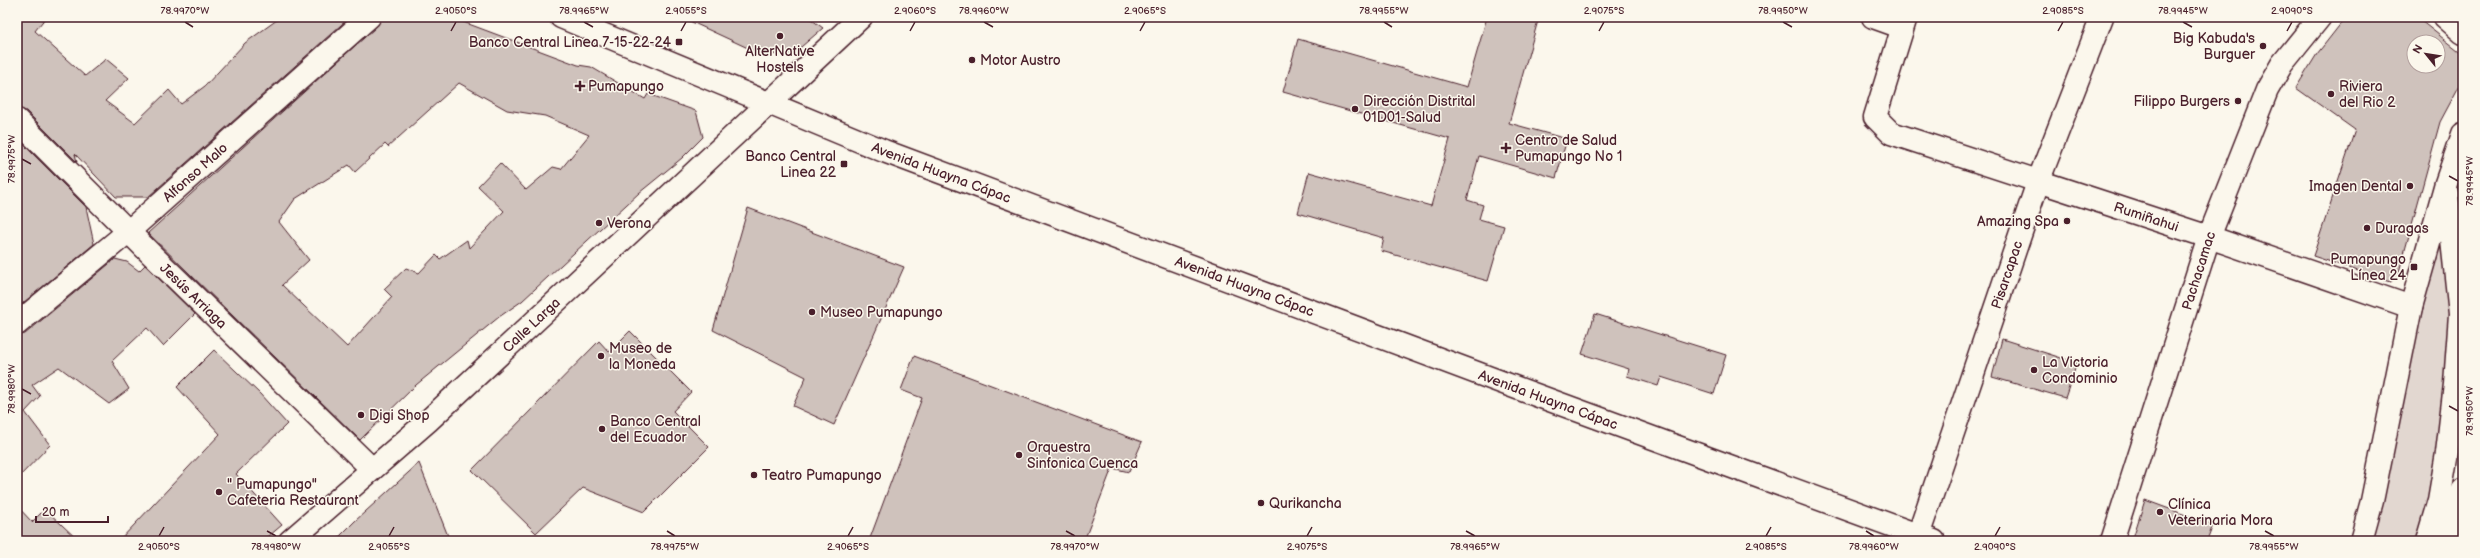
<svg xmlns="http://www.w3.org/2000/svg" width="2480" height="558" font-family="'Balsamiq Sans',sans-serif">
<rect width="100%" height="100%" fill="#fbf7ec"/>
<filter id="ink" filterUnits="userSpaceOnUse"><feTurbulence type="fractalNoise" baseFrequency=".025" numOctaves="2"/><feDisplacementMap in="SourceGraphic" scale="8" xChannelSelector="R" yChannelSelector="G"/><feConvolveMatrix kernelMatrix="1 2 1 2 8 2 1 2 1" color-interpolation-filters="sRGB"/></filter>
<g filter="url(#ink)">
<path fill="#e2d7d0" stroke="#967b7e" d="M2463,155V437L2459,452L2460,324L2426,541H2361L2411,307Z"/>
<path fill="#cfc2bc" stroke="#4a1f2b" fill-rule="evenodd" d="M17,17H46L35,31L85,76L106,59L129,78L105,101L135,123L169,90L181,104L205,86L245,43L281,17H350L148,197H116L75,154L77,162L26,111L17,108Z
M381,17H450L578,65L591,67L645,99L648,94L696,111L703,137L682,158L639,193L522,301L499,317L416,385L360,440L148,233L377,26ZM459,83L507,110L545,116L589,135L561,169L553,167L526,190L500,163L478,186L504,211L469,248L467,240L440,259L436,255L419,273L406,268L384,289L392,297L347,347L282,285L309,260L279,222L295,199L349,165L355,172L385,144L388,147Z
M681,17H808L823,28L794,53L763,55Z
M1487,17H1539L1509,123L1567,139L1556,178L1479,156L1467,200L1483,205L1479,219L1504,226L1488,281L1381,251L1384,238L1298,213L1309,172L1431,206L1450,139L1283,92L1298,39L1467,87Z
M2346,17H2416L2463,54V79L2440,122L2399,272L2391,282L2313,256L2355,130L2296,88L2317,54ZM2414,42H2438V66H2414Z
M17,138L86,207L94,244L17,308Z
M748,208L904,267L834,425L793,406L806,377L713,330Z
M115,259L127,262L139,271L145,265L195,314L163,346L147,328L112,361L129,389L109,404L59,367L32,385L40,396L25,412L50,445L17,479V336L25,334Z
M1595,314L1726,355L1714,394L1661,377L1658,386L1627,376L1629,369L1582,354Z
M630,331L691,392L673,411L709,447L644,512L583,488L536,533L472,470L599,341L609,352Z
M2002,339L2077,363L2065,398L1992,377Z
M214,350L260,394L287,424L236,474L282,525L263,541H119L220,434L177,387Z
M914,356L1142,442L1129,472L1112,468L1084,541H869L922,398L901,390Z
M419,463L450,541H335L355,521Z
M2145,500L2213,525L2207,541H2132Z
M17,506L32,522L45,509L79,541H17Z"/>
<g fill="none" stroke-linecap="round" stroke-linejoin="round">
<defs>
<g id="minor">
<path id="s1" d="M561,17L884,151L1525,391L1934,541"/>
<path d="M1873,17L1901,27"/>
<path id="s2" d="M1906,17L1875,117L1891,133L2209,237L2411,307"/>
<path id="s3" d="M17,120L152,255L371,468"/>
<path id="s4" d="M17,324L129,231L369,17"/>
<path id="s5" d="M1918,536L2038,182L2102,17"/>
<path id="s6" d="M290,541L428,421L861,17"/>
<path id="s7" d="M2112,541L2209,237L2267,90L2282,64L2320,17"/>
</g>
<path id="major" d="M2445,17L2463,33
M2361,541L2372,501L2411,307L2446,183L2463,134
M2427,541L2439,500L2447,453L2455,384L2460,314L2447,194
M2448,541L2463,490"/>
</defs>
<use href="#minor" stroke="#4a1f2b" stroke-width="25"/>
<use href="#major" stroke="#4a1f2b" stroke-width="25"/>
<use href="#minor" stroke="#fbf7ec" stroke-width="22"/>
<use href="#major" stroke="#fbf7ec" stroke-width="22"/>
</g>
</g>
<path fill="none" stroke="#4a1f2b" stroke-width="1.5" d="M185,22L193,27M584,22L593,27M984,22L993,27M1384,22L1392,27M1783,22L1792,27M2183,22L2192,27M451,31L456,22M681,31L686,22M910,31L915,22M1140,31L1145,22M1599,31L1604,22M2058,31L2063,22M2287,31L2292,22M22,159L31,164M2449,176L2458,181M22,389L31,394M2449,406L2458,411M267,531L276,536M667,531L675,536M1066,531L1075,536M1466,531L1475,536M1866,531L1874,536M2265,531L2274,536M159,536L164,527M389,536L394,527M848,536L853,527M1307,536L1312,527M1766,536L1771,527M1995,536L2000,527"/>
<g fill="#4a1f2b" stroke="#fbf7ec" stroke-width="1.5">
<circle cx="780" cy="36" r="4"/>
<rect x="675" y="38" width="8" height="8" rx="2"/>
<circle cx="2263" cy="46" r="4"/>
<circle cx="972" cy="60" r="4"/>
<path d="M578 80h4v4h4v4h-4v4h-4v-4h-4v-4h4z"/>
<circle cx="2331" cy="94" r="4"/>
<circle cx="2238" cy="101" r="4"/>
<circle cx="1355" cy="109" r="4"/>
<path d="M1504 142h4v4h4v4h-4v4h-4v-4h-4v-4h4z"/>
<rect x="840" y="160" width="8" height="8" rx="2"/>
<circle cx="2410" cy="186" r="4"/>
<circle cx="2067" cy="221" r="4"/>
<circle cx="599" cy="223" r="4"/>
<circle cx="2367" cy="228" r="4"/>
<rect x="2410" y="263" width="8" height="8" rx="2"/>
<circle cx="812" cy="312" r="4"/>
<circle cx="601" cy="356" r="4"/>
<circle cx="2034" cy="370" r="4"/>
<circle cx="361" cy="415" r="4"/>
<circle cx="602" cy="429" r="4"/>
<circle cx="1019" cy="455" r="4"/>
<circle cx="754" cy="475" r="4"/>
<circle cx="219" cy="492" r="4"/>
<circle cx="1261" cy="503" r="4"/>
<circle cx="2160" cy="512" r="4"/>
</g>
<g text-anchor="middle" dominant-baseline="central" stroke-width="3" stroke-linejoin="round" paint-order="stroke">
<g font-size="14" fill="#4a1f2b" stroke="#fbf7ec" text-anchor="start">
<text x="2255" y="38" text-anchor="end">Big Kabuda's<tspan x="2255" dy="16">Burguer</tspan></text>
<text x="671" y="42" text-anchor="end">Banco Central Linea 7-15-22-24</text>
<text x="780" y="51" text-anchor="middle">AlterNative<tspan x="780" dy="16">Hostels</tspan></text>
<text x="980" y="60">Motor Austro</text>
<text x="588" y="86">Pumapungo</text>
<text x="2339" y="86">Riviera<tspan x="2339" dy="16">del Rio 2</tspan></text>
<text x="1363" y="101">Dirección Distrital<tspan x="1363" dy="16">01D01-Salud</tspan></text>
<text x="2230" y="101" text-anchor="end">Filippo Burgers</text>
<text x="1515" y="140">Centro de Salud<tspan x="1515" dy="16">Pumapungo No 1</tspan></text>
<text x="836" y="156" text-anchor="end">Banco Central<tspan x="836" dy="16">Linea 22</tspan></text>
<text x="2402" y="186" text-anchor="end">Imagen Dental</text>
<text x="2059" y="221" text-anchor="end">Amazing Spa</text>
<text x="607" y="223">Verona</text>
<text x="2375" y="228">Duragas</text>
<text x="2406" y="259" text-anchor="end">Pumapungo<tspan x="2406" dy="16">Línea 24</tspan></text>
<text x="820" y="312">Museo Pumapungo</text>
<text x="609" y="348">Museo de<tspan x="609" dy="16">la Moneda</tspan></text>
<text x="2042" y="362">La Victoria<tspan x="2042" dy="16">Condominio</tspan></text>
<text x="369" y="415">Digi Shop</text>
<text x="610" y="421">Banco Central<tspan x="610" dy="16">del Ecuador</tspan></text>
<text x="1027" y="447">Orquestra<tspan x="1027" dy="16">Sinfonica Cuenca</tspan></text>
<text x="762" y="475">Teatro Pumapungo</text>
<text x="227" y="484">" Pumapungo"<tspan x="227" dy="16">Cafeteria Restaurant</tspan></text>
<text x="1269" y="503">Qurikancha</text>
<text x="2168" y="504">Clínica<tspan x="2168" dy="16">Veterinaria Mora</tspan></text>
</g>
<g font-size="14" fill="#4a1f2b" stroke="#fbf7ec">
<text stroke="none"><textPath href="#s4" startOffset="234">Alfonso Malo</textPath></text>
<text stroke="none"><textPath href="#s1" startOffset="411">Avenida Huayna Cápac</textPath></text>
<text stroke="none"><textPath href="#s2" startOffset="396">Rumiñahui</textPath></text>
<text stroke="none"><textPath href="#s7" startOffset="284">Pachacamac</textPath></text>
<text stroke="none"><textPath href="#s5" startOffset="276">Pisarcapac</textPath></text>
<text stroke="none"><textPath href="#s1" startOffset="735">Avenida Huayna Cápac</textPath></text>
<text stroke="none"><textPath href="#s3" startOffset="249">Jesús Arriaga</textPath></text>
<text stroke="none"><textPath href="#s6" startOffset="324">Calle Larga</textPath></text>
<text stroke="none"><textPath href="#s1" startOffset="1059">Avenida Huayna Cápac</textPath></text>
</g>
</g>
<rect width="2480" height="558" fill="none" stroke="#fbf7ec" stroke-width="44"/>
<g transform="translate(2426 54) rotate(300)"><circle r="19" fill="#fbf7ec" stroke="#b4a19f"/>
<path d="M0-3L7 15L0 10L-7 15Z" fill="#4a1f2b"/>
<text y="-6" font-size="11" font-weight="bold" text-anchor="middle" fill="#4a1f2b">N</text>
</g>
<path d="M36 516v6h72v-6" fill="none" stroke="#4a1f2b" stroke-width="2"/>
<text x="42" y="516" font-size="12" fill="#4a1f2b" stroke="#fbf7ec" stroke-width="3" paint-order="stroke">20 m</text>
<rect x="22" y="22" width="2436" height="514" fill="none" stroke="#4a1f2b" stroke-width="1.5"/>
<g font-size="10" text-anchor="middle" fill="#4a1f2b">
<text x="185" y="14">78.9970°W</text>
<text x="456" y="14">2.9050°S</text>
<text x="584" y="14">78.9965°W</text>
<text x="686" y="14">2.9055°S</text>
<text x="915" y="14">2.9060°S</text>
<text x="984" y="14">78.9960°W</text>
<text x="1145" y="14">2.9065°S</text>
<text x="1384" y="14">78.9955°W</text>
<text x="1604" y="14">2.9075°S</text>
<text x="1783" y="14">78.9950°W</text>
<text x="2063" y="14">2.9085°S</text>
<text x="2183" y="14">78.9945°W</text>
<text x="2292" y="14">2.9090°S</text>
<text transform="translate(11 159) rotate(-90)" y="4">78.9975°W</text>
<text transform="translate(2469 181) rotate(-90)" y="4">78.9945°W</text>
<text transform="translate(11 389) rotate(-90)" y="4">78.9980°W</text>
<text transform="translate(2469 411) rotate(-90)" y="4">78.9950°W</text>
<text x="159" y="550">2.9050°S</text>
<text x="276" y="550">78.9980°W</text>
<text x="389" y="550">2.9055°S</text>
<text x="675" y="550">78.9975°W</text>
<text x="848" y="550">2.9065°S</text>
<text x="1075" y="550">78.9970°W</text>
<text x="1307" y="550">2.9075°S</text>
<text x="1475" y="550">78.9965°W</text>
<text x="1766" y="550">2.9085°S</text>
<text x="1874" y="550">78.9960°W</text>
<text x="1995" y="550">2.9090°S</text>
<text x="2274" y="550">78.9955°W</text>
</g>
</svg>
